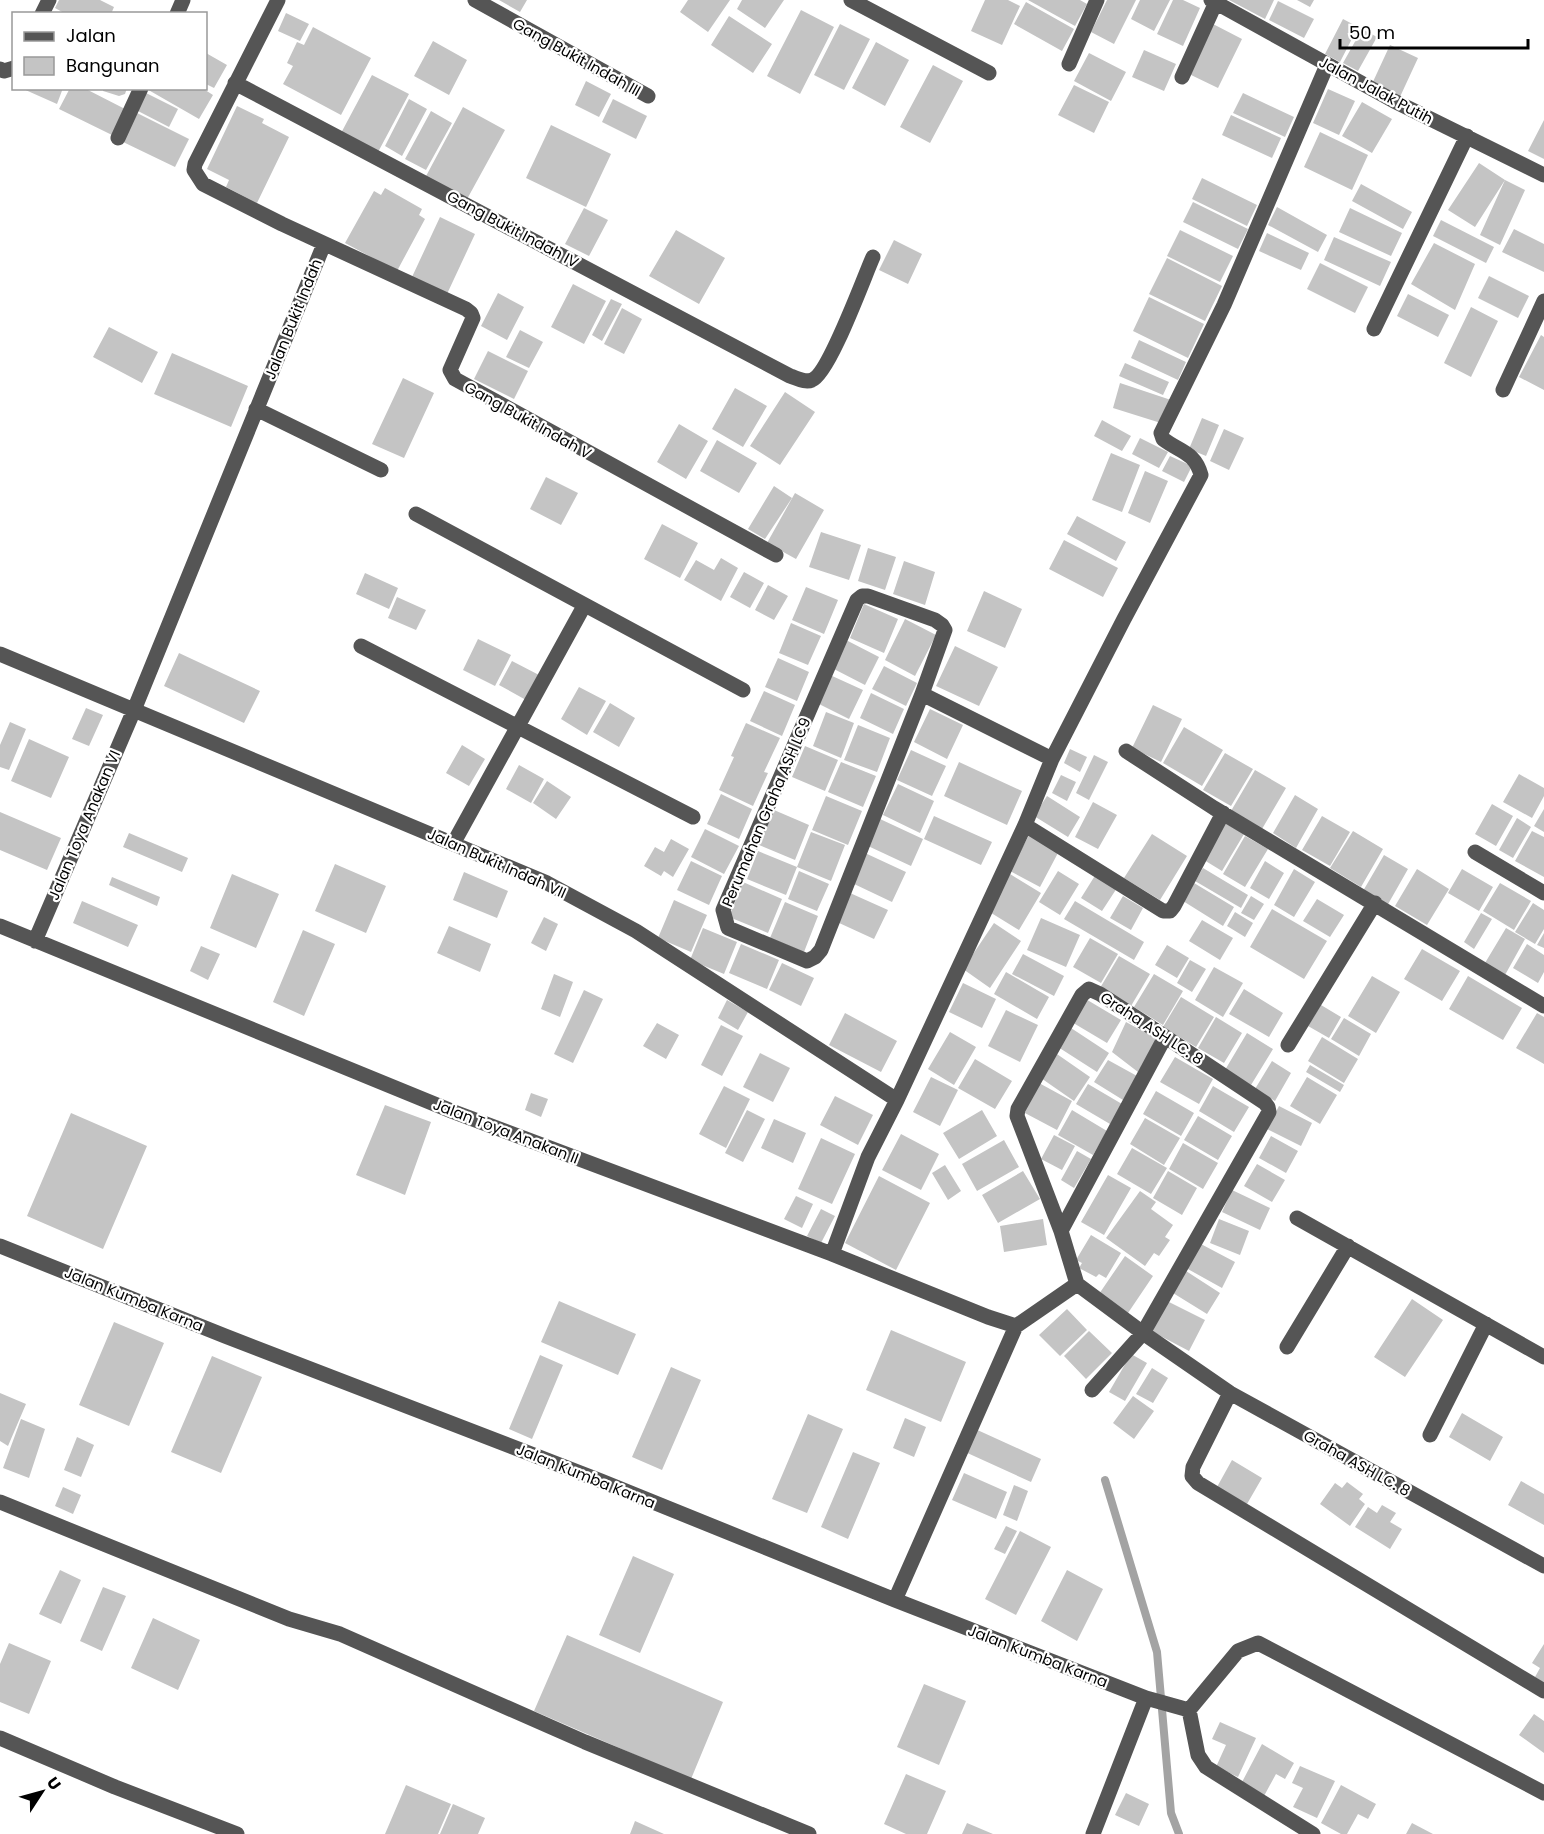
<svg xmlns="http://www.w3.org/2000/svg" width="1544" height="1834" font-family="Poppins,sans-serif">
<rect width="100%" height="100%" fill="#fff"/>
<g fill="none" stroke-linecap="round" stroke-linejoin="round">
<path stroke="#a3a3a3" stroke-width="8" d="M1105,1480L1157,1652L1171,1813L1179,1834"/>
</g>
<path fill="#c4c4c4" d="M59,0H100L114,7L111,14H66L55,8Z
M499,0H527L520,12Z
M688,0H730L708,32L680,12Z
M742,0H784L765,28L737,9Z
M985,0H1008L1020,6L1002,45L971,31Z
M1028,0H1080L1087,4L1075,26Z
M1107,0H1136L1114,44L1091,32Z
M1140,0H1170L1154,31L1131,19Z
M1173,0H1183L1200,8L1183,46L1157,34Z
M1229,0H1274L1265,19Z
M1297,0H1314L1310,7Z
M1278,1L1314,19L1304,38L1269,20Z
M1026,2L1074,29L1062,51L1014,24Z
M801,10L834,27L800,94L767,76Z
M286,13L309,24L300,41L278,31Z
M729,16L772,44L753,73L711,45Z
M1343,19L1358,27L1340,62L1325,54Z
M840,24L870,39L844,90L814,75Z
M1213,24L1242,39L1218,88L1189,74Z
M313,27L371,58L341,115L283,84L293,66L287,63L297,42L304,45Z
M1362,29L1377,37L1358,71L1343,63Z
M433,41L467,60L449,95L414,76Z
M876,42L909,60L885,106L852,88Z
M1390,45L1418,58L1399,99L1371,86Z
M1144,50L1176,64L1164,91L1132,77Z
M206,53L227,65L214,88L206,84Z
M1089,53L1126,72L1111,101L1074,81Z
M933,65L963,81L930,143L900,127Z
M372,75L409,94L377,154L340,135Z
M586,81L611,94L599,117L575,105Z
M1074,85L1109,102L1094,133L1058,115Z
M21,88H63L57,104Z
M70,88H84L125,109L112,135L59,109Z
M103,88H127L125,94L119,96L103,91Z
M145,88H202L213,95L199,119Z
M1328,89L1355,101L1339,135L1313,123Z
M146,93L178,109L169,127L138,111Z
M1243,93L1294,117L1285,137L1233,113Z
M409,99L427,109L402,156L385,146Z
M613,99L647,116L636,139L602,122Z
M1362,102L1392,119L1372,153L1342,136Z
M237,106L264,119L262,123L289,137L257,203L226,187L229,180L207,169Z
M463,107L505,130L466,201L425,178Z
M431,111L452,123L426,170L405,159Z
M135,112L189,139L175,167L121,141Z
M1231,115L1281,138L1272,158L1222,135Z
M1544,120V159L1528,151Z
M551,125L611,154L586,207L526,178Z
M1320,132L1368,155L1352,190L1304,167Z
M1479,163L1505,180L1525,190L1500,245L1480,235L1505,180L1475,227L1448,210Z
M1202,178L1257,205L1247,226L1192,199Z
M1361,184L1412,212L1403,229L1352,201Z
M385,188L422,209L419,215L425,219L397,271L345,243L374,191L381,195Z
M1193,202L1248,229L1238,249L1183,222Z
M1277,207L1327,235L1318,252L1268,225Z
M584,208L608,220L589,256L565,244Z
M1350,208L1402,233L1391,256L1339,232Z
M440,217L475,234L447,294L412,277Z
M1441,220L1494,247L1486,263L1433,236Z
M1514,229L1544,244V272L1502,252Z
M676,230L725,258L699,304L649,276Z
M1180,230L1233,256L1220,282L1167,256Z
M1267,233L1309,253L1301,270L1259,251Z
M1334,237L1391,262L1380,286L1324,260Z
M894,240L922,254L908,284L879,270Z
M1434,243L1475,264L1455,310L1411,284Z
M1167,258L1222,286L1205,321L1149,294Z
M1320,263L1368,287L1355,313L1307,289Z
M1489,276L1529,296L1518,318L1478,298Z
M573,284L606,301L584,344L551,327Z
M498,293L524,307L507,340L481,326Z
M1408,294L1449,315L1438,337L1397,316Z
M1149,297L1204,324L1188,358L1133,331Z
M611,299L622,304L602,341L592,335Z
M1471,307L1498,321L1471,377L1444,363Z
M622,308L642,319L624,354L604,344Z
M109,327L158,352L142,383L93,357Z
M520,330L543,342L529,368L506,357Z
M1541,335L1544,337V390L1519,377Z
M1139,340L1186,362L1178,380L1131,358Z
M488,351L528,371L514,399L474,379Z
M172,353L248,386L231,427L154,394Z
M1125,363L1169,382L1163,395L1119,376Z
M403,378L434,393L404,458L372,444Z
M1120,383L1171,400L1164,424L1113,408Z
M735,388L767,406L743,447L712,429Z
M785,392L815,412L780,465L750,446Z
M1202,418L1219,425L1206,456L1189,449Z
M1102,420L1131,436L1122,451L1094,436Z
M679,424L708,441L686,479L657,462Z
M1224,429L1244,438L1229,470L1210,461Z
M1140,438L1168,452L1159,468L1132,454Z
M717,440L757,463L739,493L700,471Z
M1111,453L1140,465L1122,512L1092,500Z
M1170,456L1192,466L1184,482L1162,471Z
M1145,471L1168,481L1150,523L1128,513Z
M546,477L578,493L561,525L530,509Z
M774,486L792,498L765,539L748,529Z
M795,493L824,510L796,559L767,543Z
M1077,516L1126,542L1116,561L1067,534Z
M662,524L698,543L680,578L644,559Z
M821,532L861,545L849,580L809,567Z
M1064,540L1118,568L1103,597L1049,569Z
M868,548L896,557L885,590L858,581Z
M721,558L738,568L721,601L684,580L696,560L714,570Z
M904,561L935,572L925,605L893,594Z
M744,572L764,583L750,608L730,597Z
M365,573L398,588L389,609L356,594Z
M768,585L788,596L774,620L755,610Z
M806,587L838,600L824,634L792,620Z
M984,591L1022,609L1005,648L967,631Z
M397,597L426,610L416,630L388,618Z
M864,604L898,619L884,653L850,638Z
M905,619L936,635L915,676L885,660Z
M791,623L821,636L808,665L779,653Z
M478,639L511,655L495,686L463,670Z
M846,640L879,657L865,685L832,668Z
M955,646L998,667L979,706L936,686Z
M179,653L260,691L244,723L164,686Z
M778,658L809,672L797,701L765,687Z
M512,661L539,675L526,700L499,685Z
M884,666L917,683L906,706L872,689Z
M830,675L863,690L849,719L817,703Z
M579,687L606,701L587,735L561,719Z
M764,691L795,705L782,736L750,721Z
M871,693L904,709L893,734L860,718Z
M610,703L635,718L619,747L593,732Z
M1153,705L1182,719L1161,762L1132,748Z
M86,708L103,715L89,746L72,739Z
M930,709L963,725L947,759L914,742Z
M826,712L854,723L841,758L813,746Z
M10,722L26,729L9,770L0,767V745Z
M746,723L780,738L764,772L768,773L753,806L719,790L734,757L731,756Z
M858,725L890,738L877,772L844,760Z
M1184,727L1223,750L1202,786L1163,763Z
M29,739L69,757L51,798L11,781Z
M462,745L485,759L469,786L446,773Z
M805,746L838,760L825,791L792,777Z
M1070,749L1087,757L1080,772L1064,763Z
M911,750L946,766L932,796L897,780Z
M1225,753L1253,769L1231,806L1203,790Z
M1094,755L1108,762L1089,800L1076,793Z
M841,762L876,776L863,807L828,792Z
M959,762L1022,791L1007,825L944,796Z
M519,765L544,779L531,803L506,789Z
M1255,770L1286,788L1262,829L1231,811Z
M1519,774L1544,788V796L1532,818L1503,802Z
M1061,775L1076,782L1067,801L1052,793Z
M547,781L571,797L556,819L533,803Z
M898,784L934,801L920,833L883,815Z
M721,794L752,809L739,839L707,824Z
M1295,795L1318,809L1296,848L1273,833Z
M826,796L862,811L848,845L812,830Z
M1047,796L1080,817L1068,837L1034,816Z
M1093,802L1117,815L1098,849L1075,837Z
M1492,804L1513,816L1496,846L1475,834Z
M1544,809V832L1534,826Z
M774,810L809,825L795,860L759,845Z
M0,812L61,838L47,870L0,850Z
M934,816L992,842L981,865L924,839Z
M1322,816L1350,832L1330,866L1302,850Z
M1517,818L1531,827L1513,858L1499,850Z
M880,819L923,839L911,866L868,846Z
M1225,823L1244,834L1222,871L1204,860Z
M705,829L739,846L724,874L691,857Z
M1353,831L1383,849L1361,887L1330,868Z
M1532,831L1544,837V877L1515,861Z
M811,832L845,845L831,881L797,867Z
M129,833L188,858L182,872L123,847Z
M1152,834L1187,856L1160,900L1124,878Z
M1029,835L1059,851L1040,887L1010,871Z
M1245,836L1268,849L1245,887L1223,874Z
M671,839L689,849L673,877L664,871L661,876L644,866L655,847L664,852Z
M758,851L797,867L786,895L747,879Z
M865,853L906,872L892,902L852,883Z
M1384,855L1408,869L1387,906L1363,891Z
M691,861L722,876L709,905L677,890Z
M1265,861L1284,873L1269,899L1250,888Z
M335,864L386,886L366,933L315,911Z
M1203,868L1248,895L1241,908L1195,881Z
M1294,869L1315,882L1294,917L1274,905Z
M1417,869L1449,889L1427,925L1395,906Z
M1462,869L1493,887L1479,911L1448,893Z
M799,871L829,884L817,911L788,899Z
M1058,871L1079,884L1060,915L1039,902Z
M464,872L508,891L497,918L453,900Z
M232,874L279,894L256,948L210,928Z
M1010,874L1041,893L1019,930L988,911Z
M1096,874L1117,888L1102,911L1081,898Z
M112,877L160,897L157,906L109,885Z
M743,882L782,899L768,933L729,917Z
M1194,883L1234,907L1223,926L1183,901Z
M1500,883L1531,901L1514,930L1483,911Z
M850,893L888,910L874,939L837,922Z
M1123,896L1143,908L1131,930L1110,918Z
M1251,896L1264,904L1254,920L1241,913Z
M1317,899L1344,915L1330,937L1303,921Z
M674,900L707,915L691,952L658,938Z
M82,901L138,925L128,947L73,923Z
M1075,901L1144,942L1134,960L1064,919Z
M785,902L818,916L804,952L770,938Z
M1533,903L1544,910V929L1535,944L1515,932Z
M1272,909L1327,941L1304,979L1250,947Z
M1235,912L1253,923L1245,937L1227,926Z
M1481,913L1492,919L1474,949L1464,942Z
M544,917L558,924L546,951L531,943Z
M1041,918L1080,935L1066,967L1027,950Z
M1202,920L1233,938L1220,960L1189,941Z
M994,923L1021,941L990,988L963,969Z
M449,926L491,944L480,972L437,953Z
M703,928L737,942L724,974L690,960Z
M1506,928L1525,939L1505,975L1485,963Z
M303,930L335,944L304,1016L273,1002Z
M1544,933V948L1537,945Z
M1090,938L1118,954L1101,983L1073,967Z
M741,944L779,960L767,989L729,973Z
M1527,944L1544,955V972L1538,983L1513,968Z
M1167,945L1189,958L1177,978L1155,965Z
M201,946L220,954L208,980L190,971Z
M1422,949L1460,971L1442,1001L1404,979Z
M1023,954L1064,976L1054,996L1012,974Z
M1119,956L1150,974L1131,1006L1100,988Z
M1190,960L1206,969L1192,992L1177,983Z
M782,963L814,978L801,1006L769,990Z
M1214,967L1243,983L1223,1017L1195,1000Z
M1006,972L1049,997L1037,1019L994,994Z
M554,974L573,982L560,1017L541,1009Z
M1154,974L1183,991L1163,1025L1134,1007Z
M1372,976L1400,992L1376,1033L1348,1016Z
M1468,976L1522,1008L1503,1040L1449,1009Z
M963,983L996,999L982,1028L949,1012Z
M1244,989L1283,1013L1269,1037L1229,1014Z
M584,990L603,999L573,1063L554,1054Z
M1181,997L1214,1017L1196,1047L1163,1027Z
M1084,998L1121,1020L1107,1043L1070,1021Z
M727,1000L748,1012L738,1030L718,1018Z
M1321,1005L1341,1017L1329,1038L1308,1026Z
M1006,1010L1038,1025L1020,1062L988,1046Z
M845,1013L897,1041L881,1072L829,1045Z
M1537,1013L1544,1017V1064L1516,1048Z
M1216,1017L1242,1033L1224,1063L1198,1048Z
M1344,1018L1371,1034L1359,1056L1331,1039Z
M1126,1022L1157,1039L1138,1072L1112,1052Z
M657,1023L679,1035L666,1059L643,1046Z
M721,1025L743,1036L722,1076L701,1065Z
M1071,1028L1109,1053L1097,1072L1058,1047Z
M950,1032L976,1047L954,1085L928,1069Z
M1247,1033L1273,1049L1251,1085L1225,1070Z
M1322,1037L1358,1059L1344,1083L1308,1061Z
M1054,1052L1090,1077L1074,1101L1038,1076Z
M760,1053L790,1068L773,1102L743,1087Z
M1175,1057L1213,1079L1199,1104L1160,1082Z
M975,1059L1012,1081L995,1109L958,1088Z
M1108,1060L1137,1076L1123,1100L1094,1082Z
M1272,1061L1291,1073L1275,1101L1255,1089Z
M1310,1065L1344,1085L1340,1092L1306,1072Z
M931,1077L958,1090L940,1126L913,1112Z
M1307,1077L1337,1095L1320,1124L1290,1106Z
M1039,1083L1072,1101L1057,1130L1023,1112Z
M1088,1084L1122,1104L1110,1124L1076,1104Z
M724,1086L750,1099L726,1148L699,1134Z
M1213,1086L1249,1107L1234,1132L1199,1111Z
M1156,1091L1194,1113L1181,1136L1143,1114Z
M531,1093L548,1099L541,1117L525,1110Z
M835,1096L873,1115L858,1145L820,1125Z
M385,1105L431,1122L405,1195L356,1175Z
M1279,1106L1312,1123L1301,1146L1267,1129Z
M747,1110L765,1119L743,1162L725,1153Z
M982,1110L997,1136L959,1159L943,1133Z
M1072,1110L1107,1131L1093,1155L1058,1135Z
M71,1113L147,1146L103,1249L27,1216Z
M1198,1116L1232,1136L1218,1160L1184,1140Z
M1145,1118L1180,1138L1164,1165L1130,1144Z
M774,1119L806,1133L793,1163L761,1148Z
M901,1134L939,1154L921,1190L882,1170Z
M1054,1135L1075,1146L1062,1170L1041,1159Z
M1271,1136L1298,1151L1286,1173L1259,1158Z
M821,1138L855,1154L832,1204L798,1189Z
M1004,1140L1019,1167L977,1191L962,1164Z
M1183,1143L1218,1163L1203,1189L1169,1169Z
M1132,1148L1167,1168L1151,1194L1117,1174Z
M1077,1151L1091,1159L1074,1188L1061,1180Z
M1257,1164L1285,1180L1272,1202L1244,1186Z
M945,1165L961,1191L948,1200L932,1173Z
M1023,1171L1040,1199L998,1223L982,1195Z
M1168,1171L1197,1188L1182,1215L1153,1198Z
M1108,1175L1131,1188L1104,1235L1081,1222Z
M879,1176L930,1203L896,1270L845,1243Z
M1232,1190L1270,1208L1260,1230L1222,1212Z
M1140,1191L1156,1202L1151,1209L1173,1225L1165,1237L1170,1240L1159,1256L1154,1253L1145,1266L1106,1238Z
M796,1196L813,1204L802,1228L784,1219Z
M821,1209L835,1216L821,1243L807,1236Z
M1043,1219L1047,1245L1004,1252L1000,1226Z
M1219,1219L1249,1231L1240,1255L1210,1243Z
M1091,1235L1121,1253L1106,1278L1099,1274L1096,1277L1079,1268L1082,1263L1076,1260Z
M1199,1243L1235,1262L1222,1288L1186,1268Z
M1125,1256L1153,1276L1128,1313L1099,1294Z
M1186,1271L1220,1293L1207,1314L1173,1293Z
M1412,1299L1443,1320L1405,1377L1374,1357Z
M559,1301L636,1334L618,1375L541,1342Z
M1167,1301L1205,1320L1189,1351L1151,1331Z
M1067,1309L1087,1330L1060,1356L1039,1335Z
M114,1322L164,1343L129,1426L79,1405Z
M891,1330L966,1362L941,1422L866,1390Z
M1089,1331L1112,1353L1086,1379L1064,1356Z
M1131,1354L1147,1363L1125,1401L1109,1392Z
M540,1355L563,1365L532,1439L509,1429Z
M212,1356L262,1377L221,1473L171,1452Z
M671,1367L701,1380L662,1470L632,1457Z
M1152,1368L1168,1378L1153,1403L1136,1394Z
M0,1393L26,1404L8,1446L0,1441Z
M1133,1396L1154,1411L1134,1439L1113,1423Z
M1462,1413L1503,1437L1490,1461L1449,1437Z
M808,1414L843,1429L807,1513L772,1499Z
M905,1418L926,1427L914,1457L893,1448Z
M21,1419L45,1429L29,1478L3,1468Z
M973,1428L1041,1459L1031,1482L963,1451Z
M77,1437L94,1445L81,1477L64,1470Z
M853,1452L880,1463L848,1539L821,1527Z
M1232,1460L1262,1478L1247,1504L1217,1487Z
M964,1473L1007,1492L996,1519L952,1500Z
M1521,1481L1544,1494V1525L1508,1505Z
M1347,1482L1363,1494L1359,1499L1365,1504L1350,1526L1320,1504L1335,1483L1342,1488Z
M1014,1485L1028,1491L1017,1521L1003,1515Z
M63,1487L81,1495L73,1514L55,1506Z
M1382,1505L1396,1513L1390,1522L1402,1529L1390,1549L1355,1527L1368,1507L1377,1513Z
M1006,1526L1017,1531L1005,1554L994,1549Z
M1020,1531L1051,1547L1016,1615L985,1599Z
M633,1556L674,1574L640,1653L599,1635Z
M60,1570L81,1580L61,1624L39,1614Z
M1067,1570L1103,1589L1077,1641L1041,1621Z
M103,1587L126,1596L102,1651L80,1641Z
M153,1618L200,1640L178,1690L131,1668Z
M567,1635L723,1702L691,1779L534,1711Z
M9,1643L51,1661L29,1714L0,1702V1664Z
M1544,1644V1683L1535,1677L1540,1668L1532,1663Z
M924,1684L966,1701L939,1765L897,1747Z
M1534,1714L1544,1721V1753L1519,1735Z
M1220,1722L1256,1738L1238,1777L1216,1767L1226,1745L1212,1739Z
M1262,1744L1294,1763L1285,1779L1276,1774L1264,1796L1241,1784Z
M1300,1766L1335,1781L1317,1818L1293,1807L1303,1788L1292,1783Z
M906,1774L946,1791L927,1834H906L884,1824Z
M406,1785L451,1804L438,1834H385Z
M1341,1785L1376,1804L1368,1819L1358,1814L1347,1834H1341L1321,1823Z
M1126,1793L1149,1804L1139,1826L1115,1815Z
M453,1804L485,1818L478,1834H440Z
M635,1821L664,1834H630Z
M967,1823L993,1834H962Z
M1412,1823L1433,1834H1406Z"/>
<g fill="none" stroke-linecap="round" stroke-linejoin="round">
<path stroke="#555" stroke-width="15" d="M278,0L195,164L194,170L203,184L282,224L466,309L471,313L473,318L450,370L455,379L776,555
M475,0L648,96
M851,0L989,73
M1211,0L1394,101L1544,175
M42,14L49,0
M177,14L183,0
M1069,64L1097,0
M0,69L4,71L14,68
M1182,77L1217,0
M235,83L790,376C797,378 805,383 812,380C829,374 864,277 873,257
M118,138L141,88
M1374,329L1467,136
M1503,390L1544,301
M256,409L381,470
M416,514L743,690
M862,596H868L935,620L942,625L945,630L922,694L821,950L815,957L807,961L728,928L723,910L857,600Z
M361,646L693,817
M0,654L547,883L636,931L897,1100
M922,694L1052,759
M1126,751L1214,808L1544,1006
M1025,825L1163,911H1170L1174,906L1223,813
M453,844L584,606
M1475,852L1544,893
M0,926L454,1112L832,1254L988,1317L1016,1326
M35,941L134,710L324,244
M1288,1045L1375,903
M1297,1218L1544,1357
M1061,1231L1165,1037
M0,1246L225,1336L601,1481L895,1600L1146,1698L1189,1710
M832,1254L868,1157L897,1100L1025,825L1052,759L1124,619L1201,475C1195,452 1180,452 1163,439L1161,433L1224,305L1327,65
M1016,1326L1077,1284
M1287,1347L1348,1246
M1092,1390L1143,1333L1269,1112L1268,1107L1265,1103L1140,1020L1100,994L1089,989L1082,995L1018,1109L1017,1116L1061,1231L1077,1284L1143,1333L1230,1393L1544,1566
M1230,1393L1193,1467L1192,1476L1198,1483L1544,1691
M1430,1435L1486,1324
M0,1502L289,1619L340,1634L585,1742L809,1834
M895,1600L1016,1326
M1189,1710L1238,1651L1258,1643L1544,1793
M1189,1710L1198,1755L1206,1767L1313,1834
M0,1738L115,1787L237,1834
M1093,1834L1146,1698"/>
</g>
<g text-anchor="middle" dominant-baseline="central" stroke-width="4.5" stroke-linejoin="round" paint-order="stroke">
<g font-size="15" fill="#000" stroke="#fff">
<text transform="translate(577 57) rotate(29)">Gang Bukit Indah III</text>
<text transform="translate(1376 90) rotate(28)">Jalan Jalak Putih</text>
<text transform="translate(513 229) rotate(28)">Gang Bukit Indah IV</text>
<text transform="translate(293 319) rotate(-68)">Jalan Bukit Indah</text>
<text transform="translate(528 420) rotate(29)">Gang Bukit Indah V</text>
<text transform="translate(766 812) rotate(-67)">Perumahan Graha ASH LC9</text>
<text transform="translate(84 825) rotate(-67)">Jalan Toya Anakan VI</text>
<text transform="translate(497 863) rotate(24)">Jalan Bukit Indah VII</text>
<text transform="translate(1152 1028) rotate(33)">Graha ASH LC. 8</text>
<text transform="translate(506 1131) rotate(21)">Jalan Toya Anakan II</text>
<text transform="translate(134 1299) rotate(22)">Jalan Kumba Karna</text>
<text transform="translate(1357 1463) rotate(29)">Graha ASH LC. 8</text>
<text transform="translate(586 1476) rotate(22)">Jalan Kumba Karna</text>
<text transform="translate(1038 1656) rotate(21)">Jalan Kumba Karna</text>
</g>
</g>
<rect x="12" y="12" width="195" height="78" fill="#ffffff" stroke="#999999" stroke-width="1.5"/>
<rect x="24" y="32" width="30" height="9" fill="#555555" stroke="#999999" stroke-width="1.5"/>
<text x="66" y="42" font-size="18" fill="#000000">Jalan</text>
<rect x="24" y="57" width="30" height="18" fill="#c4c4c4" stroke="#999999" stroke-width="1.5"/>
<text x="66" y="72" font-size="18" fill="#000000">Bangunan</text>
<g transform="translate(42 1792) rotate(54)" stroke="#ffffff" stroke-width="4.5" paint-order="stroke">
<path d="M0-4.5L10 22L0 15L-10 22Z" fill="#000000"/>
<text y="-9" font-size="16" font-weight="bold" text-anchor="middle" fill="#000000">U</text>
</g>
<path d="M1340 39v9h188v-9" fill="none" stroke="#000000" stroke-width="3"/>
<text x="1349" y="39" font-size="18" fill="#000000" stroke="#ffffff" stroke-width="4.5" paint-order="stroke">50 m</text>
</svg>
